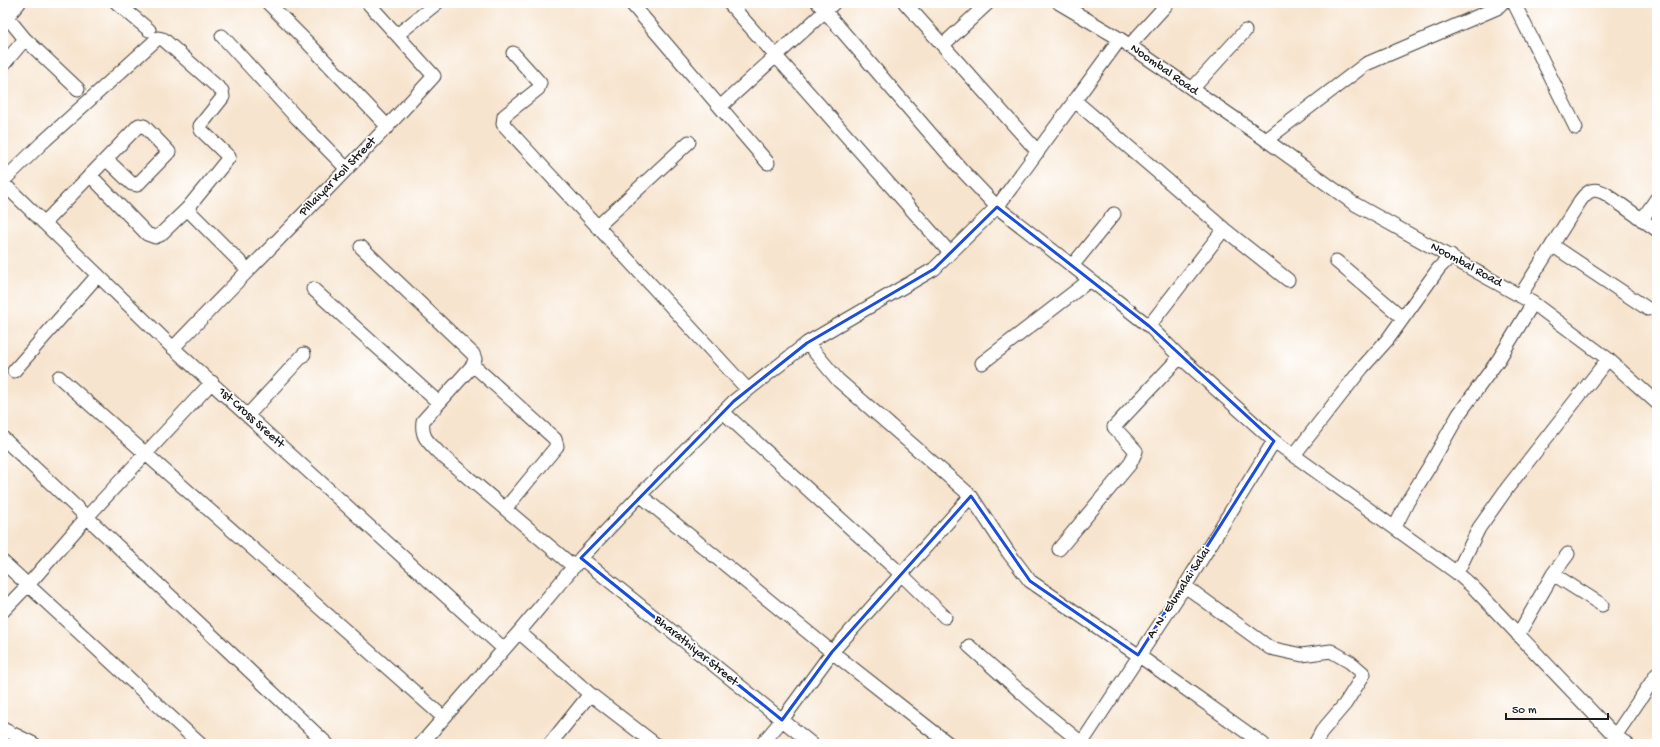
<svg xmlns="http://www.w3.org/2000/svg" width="1660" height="747" font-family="'Gochi Hand',sans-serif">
<rect width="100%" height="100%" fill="#fff"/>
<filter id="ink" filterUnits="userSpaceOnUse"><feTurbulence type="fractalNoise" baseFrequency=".025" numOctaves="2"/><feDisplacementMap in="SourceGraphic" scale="8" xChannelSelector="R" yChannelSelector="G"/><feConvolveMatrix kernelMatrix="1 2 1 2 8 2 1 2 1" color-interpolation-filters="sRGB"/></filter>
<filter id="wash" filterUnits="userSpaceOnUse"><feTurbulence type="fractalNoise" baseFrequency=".012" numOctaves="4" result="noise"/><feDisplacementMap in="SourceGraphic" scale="16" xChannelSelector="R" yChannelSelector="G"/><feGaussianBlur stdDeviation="0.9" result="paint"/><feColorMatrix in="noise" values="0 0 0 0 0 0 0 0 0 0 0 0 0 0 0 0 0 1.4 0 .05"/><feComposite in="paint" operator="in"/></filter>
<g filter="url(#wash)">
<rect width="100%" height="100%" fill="#f7e4ce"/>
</g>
<g filter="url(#ink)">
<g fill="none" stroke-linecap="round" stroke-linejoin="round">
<defs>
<path id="minor" d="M117,3L149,30
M268,3L309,44L388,127
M631,3L768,163
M729,3L950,253
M818,3L961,169L997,207L1149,326L1180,357L1274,441L1457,573L1473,587L1615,736L1627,744
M905,3L1038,152
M1059,3L1120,39L1266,140L1353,203L1533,303L1608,359L1657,403
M1514,3L1576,128
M3,14L7,17L19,3
M397,35L437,3
M222,36L295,116L347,169
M25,39L78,89
M943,45L988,3
M1129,46L1168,3
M513,53L540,83L538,89L504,116L503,124L748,390
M3,65L25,39L7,17
M1192,89L1245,31
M1074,100L1224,229L1288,280
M720,107L834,3
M1266,140L1366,64L1497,8L1502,3
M3,181L42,143L158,38L163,39L222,91L223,97L200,126L201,130L229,157L227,160L187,209L160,235L155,237L147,234L90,175
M3,183L173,348L504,649
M187,209L248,270
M1642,220L1657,198
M44,223L139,125L144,126L169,152L137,185L132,184L106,159
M597,227L689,142
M1552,245L1648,309
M361,247L473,354L475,359L473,365L423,421C421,438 428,441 439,453L574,567
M1336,261L1403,318
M1072,266L1114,214
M313,289L439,403
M1520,296L1580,201C1588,190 1594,187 1606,194L1657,230
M1149,326L1224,229
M807,343L838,380L971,496L1008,552L1030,581L1138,655L1263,744
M173,348C260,257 350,169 434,76L368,3
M982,363L1090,280
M473,365L555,439L557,446L505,509
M14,371L98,275
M59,377L443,717
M723,412L901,574L945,617
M248,415L304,354
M3,438L327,744
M1294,455L1362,368L1388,339L1439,268L1451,256
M640,495L832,652L949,744
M1395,527L1408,501L1429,467L1459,414L1499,359L1533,303
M1059,549L1130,464L1136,451L1114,427L1180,357
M581,558L812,744
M3,562L200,744
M1457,573L1479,528L1508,487L1608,359
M1553,574L1602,605
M1185,586L1270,648L1302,655L1331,651L1350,662L1364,674L1345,704L1322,731L1315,744
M3,611L28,585L87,517L212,382
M519,632L590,694
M1518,635L1553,574L1568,554
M969,646L1040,709L1083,744
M3,729L34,744
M1613,743L1615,736L1657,674
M421,744L519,632L581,558L640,495L734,401L807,343L934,269L997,207L1120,39
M550,744L590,694L655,744
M762,744L782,720L832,652L971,496
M1081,744L1185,586L1274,441"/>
</defs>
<use href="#minor" stroke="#3d3a37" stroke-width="15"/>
<use href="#minor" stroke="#fff" stroke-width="13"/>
</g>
</g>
<path fill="none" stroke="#1d4ed8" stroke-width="3" stroke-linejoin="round" d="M997,207L1149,326L1274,441L1138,655L1030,581L971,496L832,652L782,720L581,558L734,401L807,343L934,269Z"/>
<g text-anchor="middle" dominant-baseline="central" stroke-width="3.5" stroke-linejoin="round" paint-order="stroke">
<g font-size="13" fill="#1c1c1c" stroke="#fff">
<text transform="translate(1164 70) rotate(35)">Noombal Road</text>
<text transform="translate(338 177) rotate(-46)">Pillaiyar Koil Street</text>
<text transform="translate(1466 265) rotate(29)">Noombal Road</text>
<text transform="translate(251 418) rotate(42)">1st Cross Sreett</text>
<text transform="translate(1179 593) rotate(-57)">A. N. Elumalai Salai</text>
<text transform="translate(696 651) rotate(39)">Bharathiyar Street</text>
</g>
</g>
<rect width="1660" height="747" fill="none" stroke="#fff" stroke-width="16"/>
<path d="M1506 713v6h102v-6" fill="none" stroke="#1c1c1c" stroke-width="2"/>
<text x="1512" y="713" font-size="12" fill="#1c1c1c" stroke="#ffffff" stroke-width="3" paint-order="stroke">50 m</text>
</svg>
